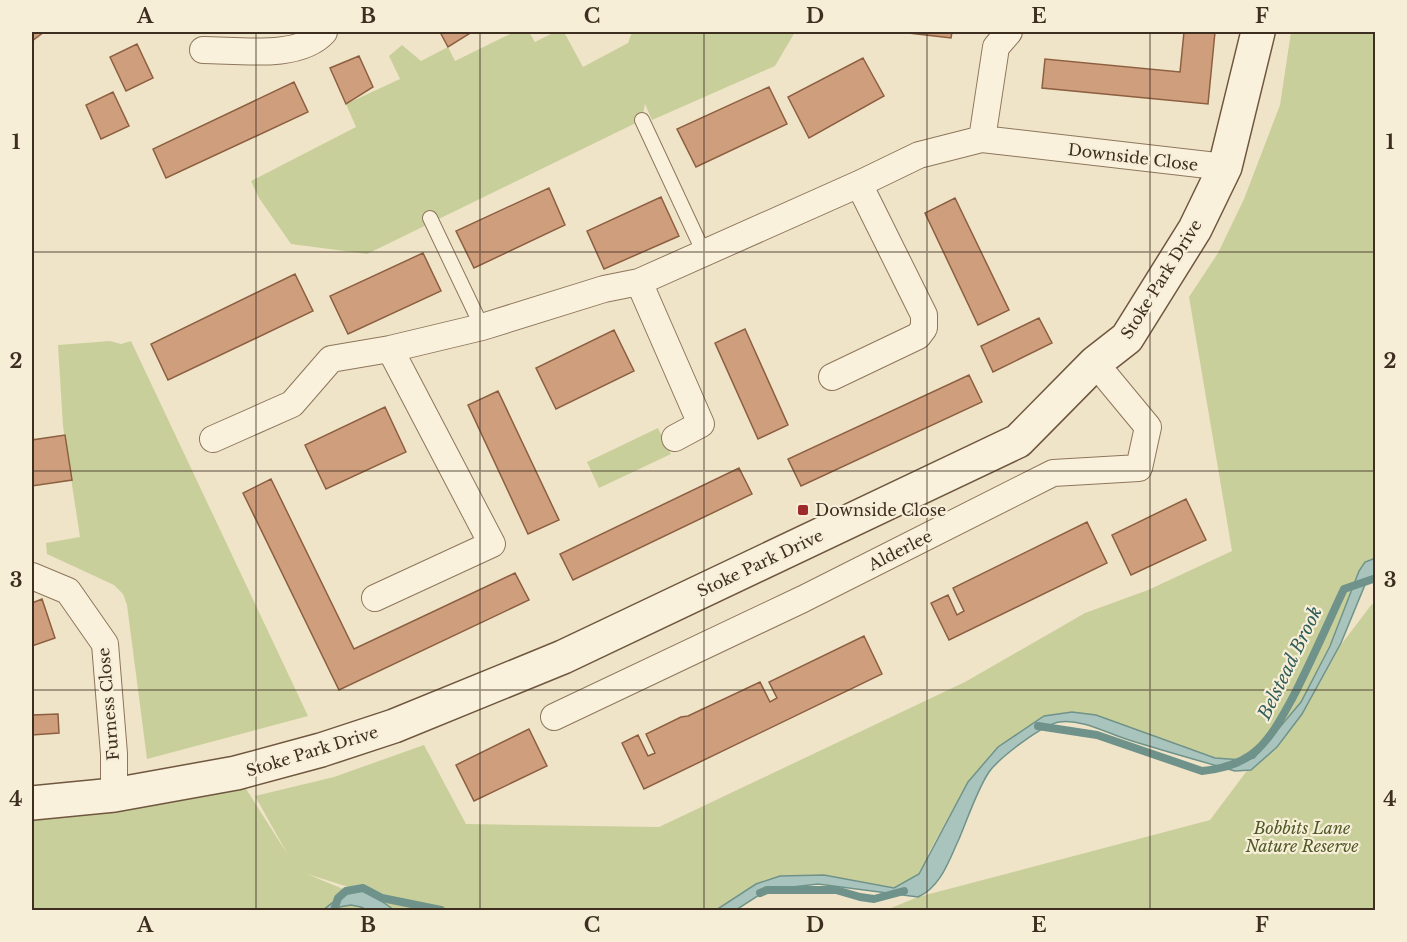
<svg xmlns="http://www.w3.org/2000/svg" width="1407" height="942" font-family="'Libre Baskerville',serif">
<rect width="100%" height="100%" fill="#f0e4c8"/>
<path fill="#c9cf9b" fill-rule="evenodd" d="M514,32H529L535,42L555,32H564L583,67L628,43L632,32H795L775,66L652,120L645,104L642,120L367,254L291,244L259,198L251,181L356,127L346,104L400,79L389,56L402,45L421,61L448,47L455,61Z
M1291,32H1375V559H1373L1308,688L1372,604L1375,605V910H886L918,897L1210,820L1264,748L1254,758L1243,760L1215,758L1096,715L1072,712L1044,716L998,747L968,782L928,854L922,876L896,895L824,875L756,884L716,910H32V800L236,773L288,855L255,796L334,777L424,745L466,824L659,827L965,682L1085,613L1148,590L1232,551L1189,297L1218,253L1244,199L1280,105ZM307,874L355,889L363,888L389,908Z
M110,341L121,344L131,341L308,716L147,759L127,605L123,594L114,585L47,554L46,543L80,537L63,426L58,345Z
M658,428L671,454L599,488L587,462Z"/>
<path fill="#a9c4bc" stroke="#6f938a" stroke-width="1.5" d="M1373,559H1375V578L1367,580L1341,643L1302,714L1277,747L1251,770L1235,771C1200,761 1164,751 1129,740C1106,733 1084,719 1059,722C1042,725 999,758 989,772C977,790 968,818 959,839C949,860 941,887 918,897L818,884L767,890L736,910H716L756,884L780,876L824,875L894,888L919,874L968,782L998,747L1044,716L1072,712L1096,715L1215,758L1243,760L1254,758L1301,702L1330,646L1359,571L1365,562Z
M363,888L394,910H367L361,907L351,905L334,908V910H323C335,901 347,889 363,888Z"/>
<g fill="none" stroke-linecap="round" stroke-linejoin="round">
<path stroke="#6f938a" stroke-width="8" d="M1038,726L1097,735L1202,771C1221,769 1242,764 1257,750C1273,735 1282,717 1293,697C1311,662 1327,625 1344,589L1376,578
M760,893L767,890H836L860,897L874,899L904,891
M334,910L338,898L346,891L363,888L382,898L441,910"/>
</g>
<path fill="#cf9f7d" stroke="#8d5f41" stroke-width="1.5" d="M32,32H44L32,41Z
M440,32H472L448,47Z
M909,32H952L951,38L909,33Z
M1184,32H1215L1208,104L1042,88L1045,59L1180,72Z
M137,44L153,78L126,91L110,57Z
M359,56L373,87L346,104L330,68Z
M863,58L884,96L809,138L788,97Z
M294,82L308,112L166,178L153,149Z
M769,87L787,124L696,167L677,129Z
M113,92L129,126L101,139L86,105Z
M549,188L565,225L474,268L456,231Z
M661,197L679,236L604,269L587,231Z
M955,198L1009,310L978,325L925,213Z
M423,253L441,291L348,334L330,296Z
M295,274L313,311L168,380L151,344Z
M1039,318L1052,343L993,372L981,346Z
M745,329L788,425L758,439L715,343Z
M614,330L634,371L556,409L536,368Z
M969,375L982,402L801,486L788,459Z
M498,391L559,520L528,534L468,405Z
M385,407L406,452L326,489L305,445Z
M65,435L72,480L32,486V440Z
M739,468L752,494L573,580L560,554Z
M271,479L354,649L515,573L529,600L339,690L243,493Z
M1186,499L1206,540L1131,575L1112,535Z
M1087,522L1107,563L949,640L931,603L948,595L957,615L964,611L953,588Z
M42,599L55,638L32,646V603Z
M864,636L882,674L644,789L622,743L638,735L648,756L655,753L646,734L681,717L688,716L760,682L770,702L777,698L769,682Z
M58,714L59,733L32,735V715Z
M529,729L547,766L474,801L456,765Z"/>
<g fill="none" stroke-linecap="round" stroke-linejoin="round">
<defs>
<path id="lane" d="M642,120L704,253
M430,218L482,327"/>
<path id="street" d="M203,50C238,50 299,60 324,32
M982,139L996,47L1009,32
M639,282L701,424L675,438
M832,377L918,336L924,328V315L859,184
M213,439L292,404L331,359L390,349L482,327L604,289L639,282L859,184L919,155L982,139L1225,167
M32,576L68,591L105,644L114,754V795
M375,598L492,544L390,349
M554,717L803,599L1053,473L1139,468L1148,427L1095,363"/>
<path id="secondary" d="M32,803L114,795L236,773L321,750L394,726L563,657L1018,441L1095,363L1127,338L1195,229L1225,167L1258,32"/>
</defs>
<use href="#lane" stroke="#8d765c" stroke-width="16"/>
<use href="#street" stroke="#8d765c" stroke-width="28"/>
<use href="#secondary" stroke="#6f573f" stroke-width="36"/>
<use href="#lane" stroke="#faf1dc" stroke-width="14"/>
<use href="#street" stroke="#faf1dc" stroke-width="26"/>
<use href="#secondary" stroke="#faf1dc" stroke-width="33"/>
</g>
<path fill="none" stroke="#3d2e20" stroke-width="1.5" stroke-opacity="0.55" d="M256,32V910M480,32V910M704,32V910M927,32V910M1150,32V910M32,252H1376M32,471H1376M32,690H1376"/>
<rect fill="#9e2a2b" stroke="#f7eed8" stroke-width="2" x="797" y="504" width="12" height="12" rx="3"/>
<g text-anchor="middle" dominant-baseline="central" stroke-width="4.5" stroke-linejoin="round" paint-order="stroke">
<g font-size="16" fill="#3d2e20" stroke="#f7eed8">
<text transform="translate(1133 157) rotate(7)">Downside Close</text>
<text transform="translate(1161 279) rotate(-58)">Stoke Park Drive</text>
<text transform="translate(900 550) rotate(-27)">Alderlee</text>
<text transform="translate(760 563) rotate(-25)">Stoke Park Drive</text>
<text transform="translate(108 704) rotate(-95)">Furness Close</text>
<text transform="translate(312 751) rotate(-17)">Stoke Park Drive</text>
</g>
<g font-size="16" fill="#3d2e20" stroke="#f7eed8" text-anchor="start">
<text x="815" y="510">Downside Close</text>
</g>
<g font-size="16" font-style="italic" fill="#4d5a26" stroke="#f7eed8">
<text x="1302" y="828">Bobbits Lane<tspan x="1302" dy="18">Nature Reserve</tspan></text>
</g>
<g font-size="18" font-style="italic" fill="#2f5d5a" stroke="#f7eed8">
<text transform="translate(1290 663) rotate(-64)">Belstead Brook</text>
</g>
</g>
<rect width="1407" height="942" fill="none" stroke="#f7eed8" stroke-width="66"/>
<rect x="33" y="33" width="1341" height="876" fill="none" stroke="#3d2e20" stroke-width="2"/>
<g font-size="20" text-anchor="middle" font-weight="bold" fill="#3d2e20">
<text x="145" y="23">A</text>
<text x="368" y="23">B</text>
<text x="592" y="23">C</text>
<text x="815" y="23">D</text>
<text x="1039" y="23">E</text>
<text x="1262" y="23">F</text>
<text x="16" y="149">1</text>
<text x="1390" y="149">1</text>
<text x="16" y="368">2</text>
<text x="1390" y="368">2</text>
<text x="16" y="587">3</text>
<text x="1390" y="587">3</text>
<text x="16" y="806">4</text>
<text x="1390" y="806">4</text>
<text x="145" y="932">A</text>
<text x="368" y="932">B</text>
<text x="592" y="932">C</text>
<text x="815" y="932">D</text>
<text x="1039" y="932">E</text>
<text x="1262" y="932">F</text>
</g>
</svg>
